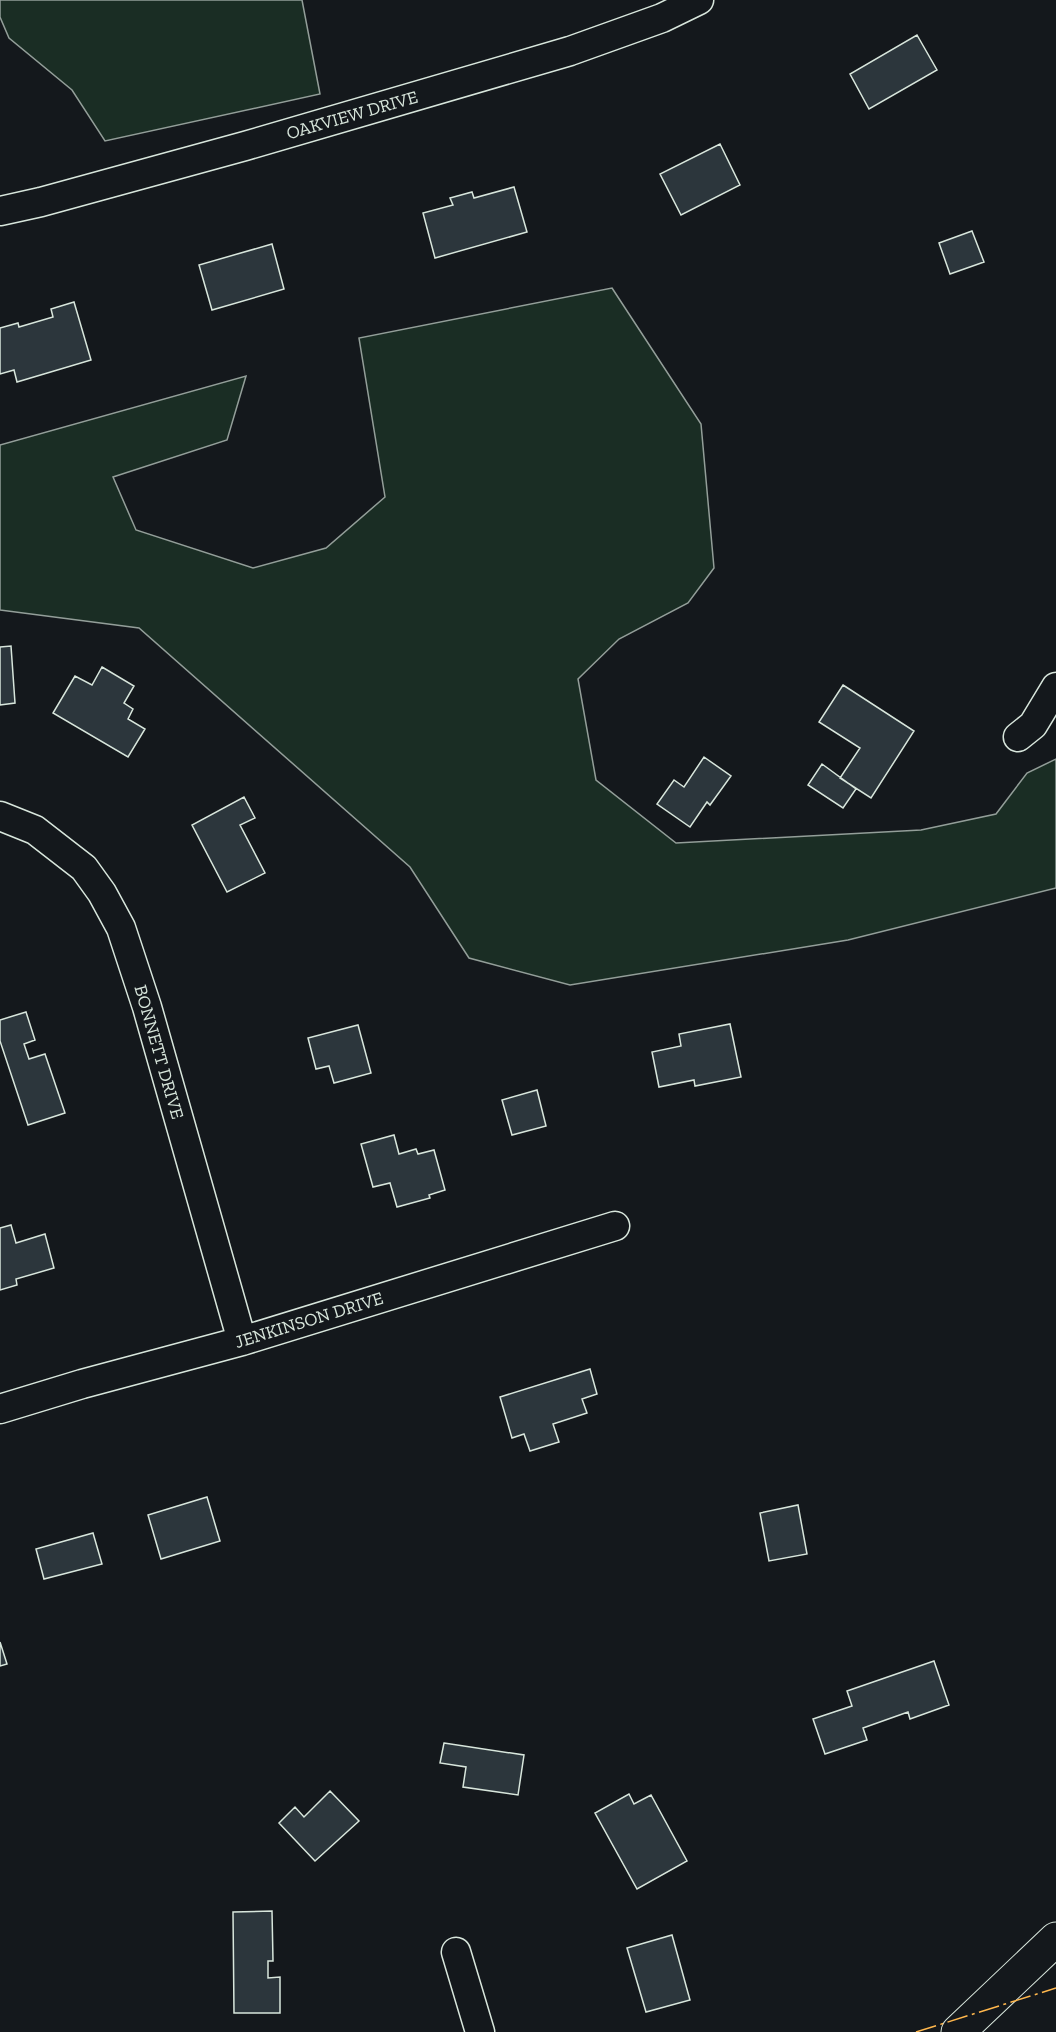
<svg xmlns="http://www.w3.org/2000/svg" width="1056" height="2032" font-family="'Zilla Slab',serif">
<rect width="100%" height="100%" fill="#14181c"/>
<path fill="#1a2d24" stroke="#939e99" stroke-width="1.5" d="M0,0H302L320,94L105,141L72,90L9,38L0,17Z
M612,288L701,424L714,568L688,603L619,639L578,679L596,780L676,843L921,830L996,814L1027,773L1056,759V888L848,940L570,985L469,958L410,867L139,628L0,610V445L246,376L227,440L113,477L136,530L253,568L326,548L385,497L359,338Z"/>
<path fill="#2c363c" stroke="#d8e6dc" stroke-width="1.5" d="M917,35L937,70L869,109L850,74Z
M720,144L740,185L681,215L660,174Z
M514,187L527,232L435,258L423,213L453,205L450,198L472,192L474,198Z
M972,231L984,262L950,274L939,243Z
M272,244L284,289L212,310L199,265Z
M74,302L91,360L17,382L14,370L0,374V328L18,323L19,327L53,317L51,309Z
M11,646L15,703L0,705V647Z
M102,667L134,686L124,703L133,709L128,719L145,729L128,757L53,713L75,676L92,685Z
M843,685L914,731L871,798L840,778L860,748L819,722Z
M704,757L731,776L710,805L707,802L690,827L657,804L674,780L684,787Z
M822,764L856,789L843,808L808,785Z
M244,797L255,818L240,825L265,873L227,892L192,825Z
M26,1012L35,1040L24,1044L29,1059L45,1054L65,1113L28,1125L0,1041V1020Z
M730,1024L741,1077L695,1086L694,1080L659,1087L652,1052L681,1046L679,1034Z
M358,1025L371,1073L334,1083L329,1066L316,1069L308,1038Z
M537,1090L546,1126L512,1135L502,1100Z
M394,1135L399,1154L416,1149L418,1154L434,1150L445,1190L429,1195L430,1198L397,1207L390,1183L373,1187L361,1144Z
M11,1225L16,1243L45,1234L54,1268L16,1279L17,1285L0,1290V1228Z
M590,1369L597,1394L582,1399L587,1413L553,1424L559,1442L530,1451L524,1434L512,1438L500,1397Z
M207,1497L220,1541L161,1559L148,1515Z
M798,1505L807,1554L769,1561L760,1513Z
M93,1533L102,1564L44,1579L36,1549Z
M0,1642L7,1664L0,1666Z
M934,1661L949,1705L910,1719L908,1712L863,1728L867,1740L825,1754L813,1719L852,1706L847,1691Z
M444,1743L524,1755L518,1795L463,1787L466,1767L440,1763Z
M330,1791L359,1821L315,1861L279,1823L295,1807L304,1817Z
M629,1794L634,1804L651,1795L687,1861L637,1889L595,1813Z
M272,1911L273,1961H268V1978L280,1977V2013H234L233,1912Z
M672,1935L690,2000L646,2012L627,1948Z"/>
<g fill="none" stroke-linecap="round" stroke-linejoin="round">
<defs>
<path id="street" d="M0,211L41,202L245,146L570,51L662,18L699,0
M1018,737L1033,725L1056,687
M0,816L35,830L84,868L102,893L121,928L147,1007L242,1341
M0,1409L82,1384L242,1341L615,1226
M456,1952L480,2032"/>
<path id="secondary" d="M958,2032L1056,1939"/>
</defs>
<use href="#street" stroke="#d8e6dc" stroke-width="31"/>
<use href="#secondary" stroke="#d8e6dc" stroke-width="35"/>
<use href="#street" stroke="#14181c" stroke-width="28"/>
<use href="#secondary" stroke="#14181c" stroke-width="33"/>
<path stroke="#ffb74d" stroke-width="1.5" stroke-dasharray="21 4.5 3 4.5" stroke-linecap="butt" d="M916,2032L1056,1988"/>
</g>
<g text-anchor="middle" dominant-baseline="central" stroke-width="4.5" stroke-linejoin="round" paint-order="stroke">
<g font-size="18" fill="#d8e6dc" stroke="#14181c">
<text transform="translate(352 115) rotate(-16)">OAKVIEW DRIVE</text>
<text transform="translate(159 1052) rotate(74)">BONNETT DRIVE</text>
<text transform="translate(309 1320) rotate(-17)">JENKINSON DRIVE</text>
</g>
</g>
</svg>
